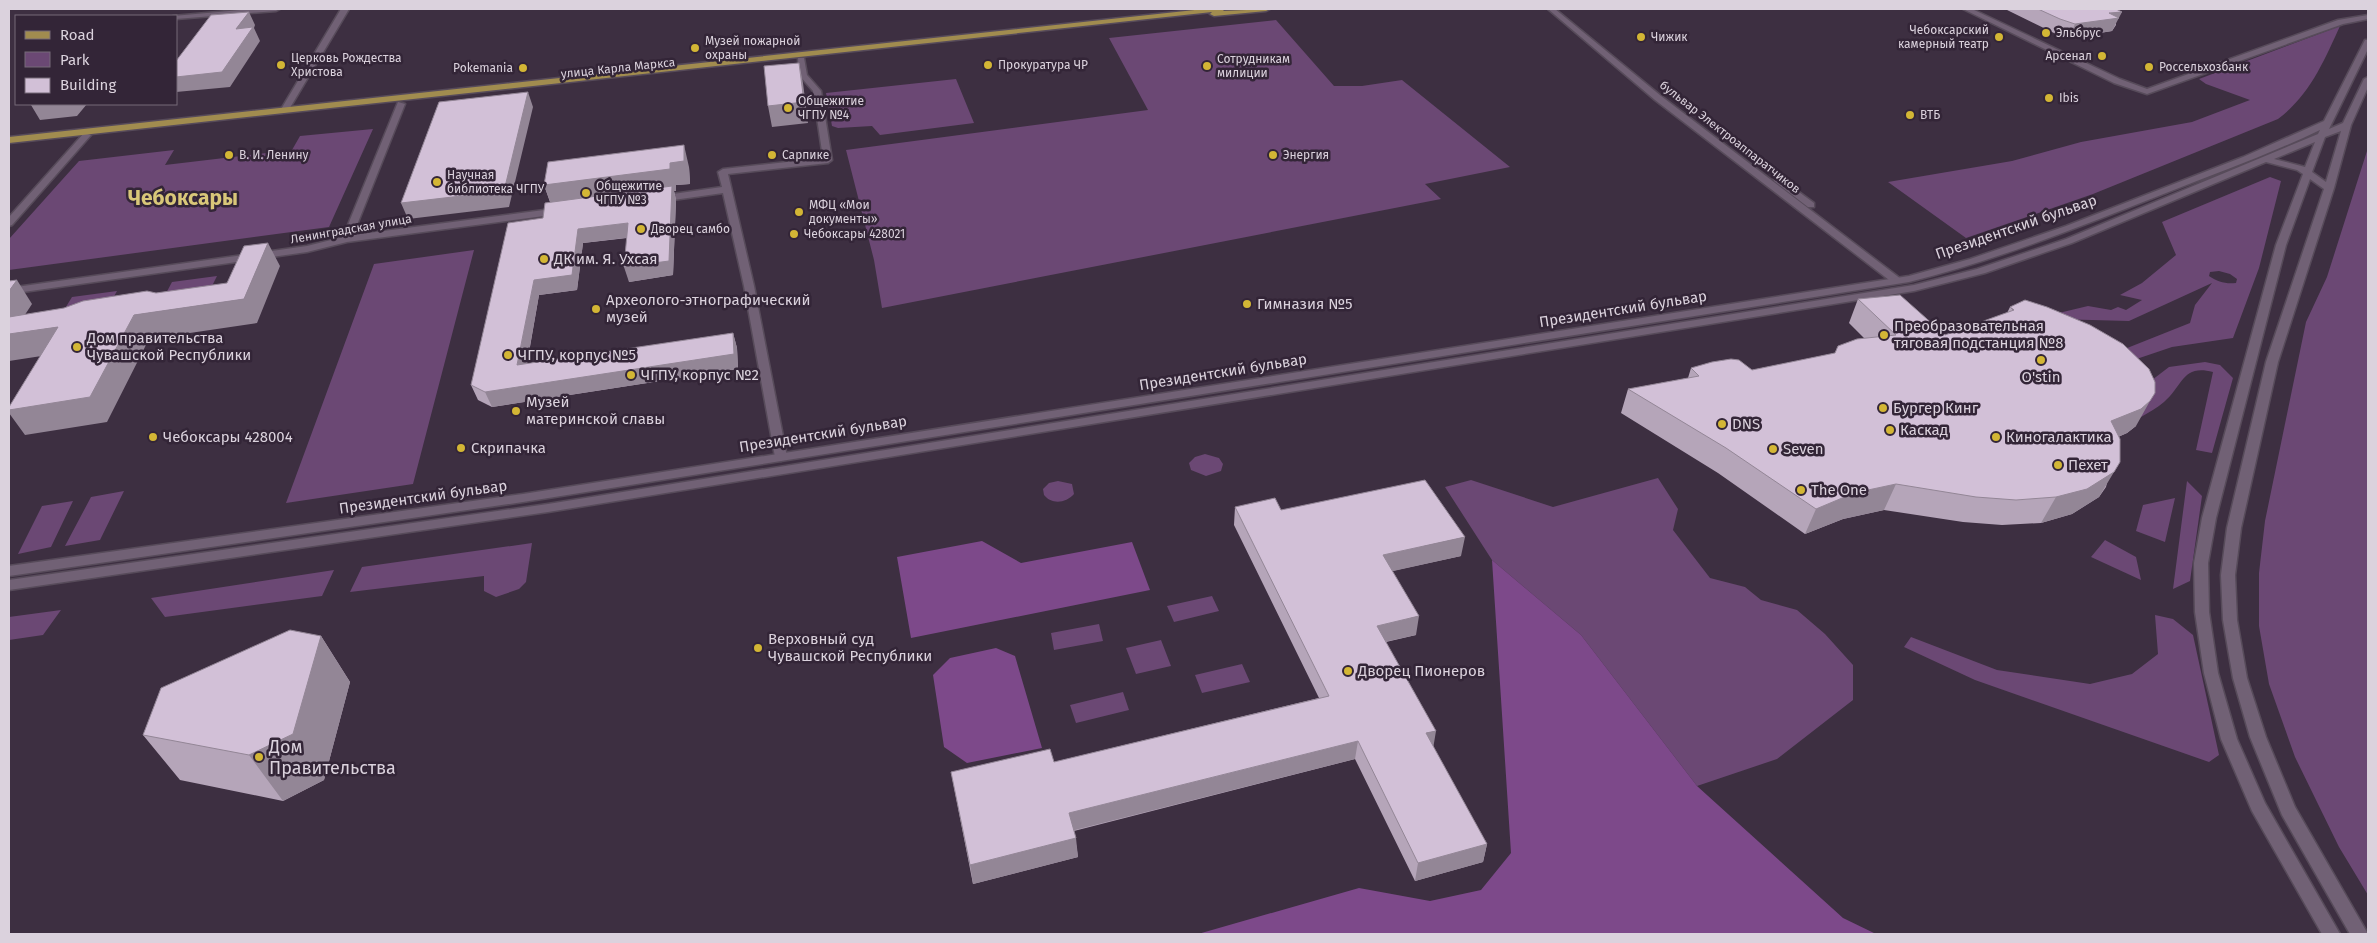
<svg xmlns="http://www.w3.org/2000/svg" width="2377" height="943" font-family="'Fira Sans',sans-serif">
<rect width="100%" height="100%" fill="#3d2f41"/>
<path fill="#6b4874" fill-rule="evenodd" d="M1276,20L1334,86H1362L1402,80L1510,167L1425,184L1441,199L882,308L874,260L846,150L1148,110L1109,38Z
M2340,26C2324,61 2310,95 2278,119L2093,194L1966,238L1888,182L2012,161L2081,142L2192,122L2250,100L2206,84L2199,79Z
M956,79L974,123L880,135L872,126L838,128L832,126L826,93Z
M2368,128V895L2339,847L2295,757L2269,684L2259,626V573L2265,521L2306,322L2327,277L2367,151Z
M373,129L329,227L9,270V239L79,161L174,150L165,165L292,150L300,136Z
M2270,177L2281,181L2259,268L2233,338L2172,347L2110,368L2097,360L2190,323L2195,305L2212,283L2129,321L2054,319L2042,317L2088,306L2111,310L2118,307L2126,310L2142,300L2120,295L2142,283L2176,255L2162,222ZM2219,271L2230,274L2237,279L2236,283C2225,284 2218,282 2209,276L2210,272Z
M474,250L413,484L286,503L374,264Z
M217,276L209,292L163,299L172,282Z
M117,291L107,309L61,315L72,297Z
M2205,362L2220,365L2233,378L2212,453L2196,450L2213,372C2182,364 2183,386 2164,402C2157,408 2149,412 2141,417L2135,393L2169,367Z
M1205,454L1219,458L1223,464L1221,471L1206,476L1191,470L1189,463L1195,457Z
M1658,478L1678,509L1673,530L1710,578L1745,587L1761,600L1797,610L1825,634L1853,665V700L1777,759L1697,786L1581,635L1492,560L1445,487L1471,480L1553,507Z
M1058,481L1072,484L1074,494C1066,503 1052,505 1044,495L1043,489L1049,483Z
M2187,481L2202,496L2190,581L2173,589Z
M124,491L100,540L65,546L91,497Z
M2175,498L2165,542L2136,531L2143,505Z
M73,501L51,547L18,554L42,506Z
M2105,540L2136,557L2141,580L2091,557Z
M532,543L526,582L519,589L496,597L484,591V576L350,592L362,567Z
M334,570L322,596L165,617L151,598Z
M1212,596L1219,611L1174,622L1167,606Z
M61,610L43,635L9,640V617Z
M2155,615L2173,619L2193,635L2219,755L2209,762L1975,680L1904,647L1911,637L1997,670L2090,684L2132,674L2158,654Z
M1099,624L1103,641L1054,650L1051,633Z
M1161,640L1171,666L1136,674L1126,648Z
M1242,664L1250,682L1202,693L1195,675Z
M1123,692L1129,710L1076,723L1070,705Z"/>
<path fill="#7d498a" d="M982,541L1021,563L1132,542L1150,590L911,638L897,557Z
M1492,560L1581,635L1697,786L1843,918L1876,934H1198L1359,888L1430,901L1481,890L1511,853Z
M996,648L1015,656L1042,748L967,763L944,747L933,675L950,658Z"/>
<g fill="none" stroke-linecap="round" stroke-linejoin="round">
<defs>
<path id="minor" d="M341,9H349L288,111L281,113L280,111Z
M1963,9H1972L2120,79L2147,89L2338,20L2368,15V19L2343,24L2147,94L2114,83Z
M798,58H804L807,75L821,91L832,160L828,163L728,174L754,286L787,457L781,461L775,457L744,286L723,193L659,202L654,199L659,196L722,187L718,172L723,169L823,158L813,91L799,75Z
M398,102L405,104L353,235L559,208L564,211L559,214L347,242L307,252L9,294V288L307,246L343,237Z
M84,133L91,135L12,225L9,226V217Z"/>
<path id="tertiary" d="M252,9H280L276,11L176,19V16H173Z
M1548,9H1555L1661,96L1901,279V283H1893L1655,100Z
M1777,176L1814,203V207H1808L1774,181V177Z"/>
<path id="secondary" d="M2365,40H2368V49L2329,129L2343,123L2364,79L2368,77V87L2351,125L2334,188L2278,362L2241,528L2235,575L2237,620L2247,678L2266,737L2295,807L2368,934H2350L2282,815L2250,737L2233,678L2223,620L2221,575L2227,528L2266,362L2324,189L2310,179L2286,245L2216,518L2208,563L2209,612L2218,673L2237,739L2265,803L2340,934H2322L2252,811L2221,739L2204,673L2195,612L2194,563L2202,518L2276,245L2303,174L2297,170L2266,162L2072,243L1985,273L1914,291L548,512L9,590V580L548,504L1914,285L1977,269L2066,239L2318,134L2320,130C2270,154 2218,173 2166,193C2082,226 1997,260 1909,282L523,502L9,576V566L523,494L1909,276L1970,259L2066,226L2243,157L2324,121ZM2341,131L2326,182L2312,172L2325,137ZM2315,142L2305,167L2274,159Z"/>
<path id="primary" d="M1204,9H1225L1223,11L1270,9L1266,11L1214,16L1210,14L1212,12L9,143V137Z"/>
</defs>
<use href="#minor" stroke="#574b5a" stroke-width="3"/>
<use href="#tertiary" stroke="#574b5a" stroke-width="3"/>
<use href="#secondary" stroke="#574b5a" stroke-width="3"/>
<use href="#primary" stroke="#574b5a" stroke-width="3"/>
<use href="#minor" fill="#716175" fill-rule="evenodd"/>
<use href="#tertiary" fill="#716175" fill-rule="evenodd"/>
<use href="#secondary" fill="#716175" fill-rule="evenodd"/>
<use href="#primary" fill="#a18c4f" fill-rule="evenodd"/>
</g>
<path fill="#b5a5b9" d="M2005,9H2116V25L2112,31L2069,38L2054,33Z
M689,167L690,184L676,185V191H674L676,200L673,275L629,282L627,238L583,243L577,290L539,295L527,364L733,333L737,348L738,369L492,407L478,400L471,385L550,202L544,185Z
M1858,299L1945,335L2007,313L2010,307L2136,426L2127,433L2118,437L2106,487L2099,497L2072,514L2041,523L2002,525L1963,522L1884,510L1843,519L1805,534L1718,473L1621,413L1628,389L1688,378L1691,368L1752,370L1835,353L1864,338L1849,323Z
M1235,507L1281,510L1461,556L1392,571L1416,635L1386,642L1433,747L1487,844L1483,862L1415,881L1355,759L1074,831L1078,857L973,884L951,772L1054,762L1319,698L1234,525Z
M321,636L350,682L324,780L283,801L180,780L143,735Z"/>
<path fill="#938696" d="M249,12L255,25L254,28L260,41L230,87L176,92V77L236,29Z
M2122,12L2112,31L2069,38L2075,24L2109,13Z
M799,63L803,83L808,123L772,127L768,106Z
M528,92L533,107L509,207L408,219L401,203Z
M41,104H87L77,116L40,120L31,105Z
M684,145L689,167L690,184L676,185V191H674L676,200L673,275L629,282L624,267L672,192L552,207L544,185Z
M628,223L633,237L583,243L577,290L539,295L524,380L517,365L534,280L578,229Z
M268,243L280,266L257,323L149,339L107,422L25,435L9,413V410L134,315L244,299Z
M17,280L32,304L13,333L58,327L74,351L9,361V291Z
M733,333L737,348L738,369L492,407L485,392Z
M2150,401L2136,426L2127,433L2097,446L2111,421Z
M2120,462L2099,497L2072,514L2041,523L2056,497Z
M1896,484L1884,510L1843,519L1805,534L1816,509L1854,493Z
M1465,537L1461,556L1380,574L1383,555Z
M1419,616L1416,635L1375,644L1377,626Z
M321,636L350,682L324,780L283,801L249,755Z
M1436,731L1433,749L1426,733Z
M1358,741L1355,759L1071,831L1069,813Z
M1076,838L1078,857L973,884L970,865Z
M1487,844L1483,862L1415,881L1418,863Z"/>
<path fill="#d2c0d7" stroke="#938696" d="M2038,9H2116L2122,12L2109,13L2119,18L2075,24L2060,19Z
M249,12L236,29L253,27L222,72L176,77V61L211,15Z
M799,63L804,102L768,106L764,66Z
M528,92L504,191L401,203L439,102Z
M684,145V161L670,163V169L544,185L548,162Z
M672,186L669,261L624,267L628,223L578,229L572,275L534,280L517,365L733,333L734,354L485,392L471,385L508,223L543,218L545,203Z
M268,243L244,299L134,315L90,397L9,410V407L58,327L9,334V317L64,308L83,301L147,291L156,293L227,283L244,246Z
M17,280L9,291V281Z
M1900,295L1945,335L2014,310L2010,307L2025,300L2047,307L2090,325L2123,344L2149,369L2155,382V393L2150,401L2141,409L2111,421L2120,439V462L2114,472L2087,489L2056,497L2016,500L1976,497L1896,484L1854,493L1816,509L1726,448L1628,389L1699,376L1691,368L1712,362L1731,359L1739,360L1752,370L1835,353L1838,346L1857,339L1896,335L1858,299Z
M1425,480L1465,537L1383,555L1419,616L1377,626L1436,731L1426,733L1487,844L1418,863L1358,741L1069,813L1076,838L970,865L951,772L1050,749L1054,762L1329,696L1235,507L1275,498L1281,510Z
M290,630L321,636L293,734L249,755L143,735L161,688Z"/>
<g fill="#d3b635" stroke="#332537" stroke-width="2">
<circle cx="2046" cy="33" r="5"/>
<circle cx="1641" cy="37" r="5"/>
<circle cx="1999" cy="37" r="5"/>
<circle cx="695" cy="48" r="5"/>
<circle cx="2102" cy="56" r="5"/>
<circle cx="281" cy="65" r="5"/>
<circle cx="988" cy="65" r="5"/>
<circle cx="1207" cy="66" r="5"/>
<circle cx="2149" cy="67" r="5"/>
<circle cx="523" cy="68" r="5"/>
<circle cx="2049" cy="98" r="5"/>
<circle cx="788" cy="108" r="5"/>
<circle cx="1910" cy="115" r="5"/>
<circle cx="229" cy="155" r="5"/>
<circle cx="772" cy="155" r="5"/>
<circle cx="1273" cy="155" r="5"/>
<circle cx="437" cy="182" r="5"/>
<circle cx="586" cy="193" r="5"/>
<circle cx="799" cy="212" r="5"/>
<circle cx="641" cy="229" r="5"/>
<circle cx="794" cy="234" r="5"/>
<circle cx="544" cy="259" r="5"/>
<circle cx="1247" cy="304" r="5"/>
<circle cx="596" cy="309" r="5"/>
<circle cx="1884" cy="335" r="5"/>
<circle cx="77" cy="347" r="5"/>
<circle cx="508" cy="355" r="5"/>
<circle cx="2041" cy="360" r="5"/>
<circle cx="631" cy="375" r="5"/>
<circle cx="1883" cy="408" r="5"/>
<circle cx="516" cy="411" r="5"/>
<circle cx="1722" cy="424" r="5"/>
<circle cx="1890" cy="430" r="5"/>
<circle cx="153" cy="437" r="5"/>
<circle cx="1996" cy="437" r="5"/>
<circle cx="461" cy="448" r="5"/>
<circle cx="1773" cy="449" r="5"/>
<circle cx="2058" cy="465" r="5"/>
<circle cx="1801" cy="490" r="5"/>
<circle cx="758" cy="648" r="5"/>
<circle cx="1348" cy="671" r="5"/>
<circle cx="259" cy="757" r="5"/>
</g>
<g text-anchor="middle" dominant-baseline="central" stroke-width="5" stroke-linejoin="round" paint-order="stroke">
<g font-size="12" fill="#dbd2dd" stroke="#332537" text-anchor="start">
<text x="1989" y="30" text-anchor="end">Чебоксарский<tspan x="1989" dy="14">камерный театр</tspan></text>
<text x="2056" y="33">Эльбрус</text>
<text x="1651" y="37">Чижик</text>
<text x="705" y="41">Музей пожарной<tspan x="705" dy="14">охраны</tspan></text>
<text x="2092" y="56" text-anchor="end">Арсенал</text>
<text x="291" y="58">Церковь Рождества<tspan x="291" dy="14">Христова</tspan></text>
<text x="1217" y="59">Сотрудникам<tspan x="1217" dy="14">милиции</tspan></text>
<text x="998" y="65">Прокуратура ЧР</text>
<text x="2159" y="67">Россельхозбанк</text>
<text x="513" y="68" text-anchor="end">Pokemania</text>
<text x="2059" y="98">Ibis</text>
<text x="798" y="101">Общежитие<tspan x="798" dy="14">ЧГПУ №4</tspan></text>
<text x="1920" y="115">ВТБ</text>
<text x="239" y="155">В. И. Ленину</text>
<text x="782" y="155">Сарпике</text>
<text x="1283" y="155">Энергия</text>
<text x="447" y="175">Научная<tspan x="447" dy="14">библиотека ЧГПУ</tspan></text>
<text x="596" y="186">Общежитие<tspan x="596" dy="14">ЧГПУ №3</tspan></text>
<text x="809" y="205">МФЦ «Мои<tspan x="809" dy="14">документы»</tspan></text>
<text x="651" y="229">Дворец самбо</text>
<text x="804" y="234">Чебоксары 428021</text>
</g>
<g font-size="12" fill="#dbd2dd" stroke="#332537">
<text transform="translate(618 68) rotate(-6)">улица Карла Маркса</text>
<text transform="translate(1730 137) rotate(38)">бульвар Электроаппаратчиков</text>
<text transform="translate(351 229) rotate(-10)">Ленинградская улица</text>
</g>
<g font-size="15" fill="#dbd2dd" stroke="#332537">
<text transform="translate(2016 227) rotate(-19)">Президентский бульвар</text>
<text transform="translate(1623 309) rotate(-9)">Президентский бульвар</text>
<text transform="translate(1223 372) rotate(-9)">Президентский бульвар</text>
<text transform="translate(823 434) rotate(-9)">Президентский бульвар</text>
<text transform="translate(423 497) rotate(-8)">Президентский бульвар</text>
</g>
<g font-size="15" fill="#dbd2dd" stroke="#332537" text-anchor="start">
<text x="554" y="259">ДК им. Я. Ухсая</text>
<text x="606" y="300">Археолого-этнографический<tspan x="606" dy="17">музей</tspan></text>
<text x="1257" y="304">Гимназия №5</text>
<text x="1894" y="326">Преобразовательная<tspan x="1894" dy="17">тяговая подстанция №8</tspan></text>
<text x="87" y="338">Дом правительства<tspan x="87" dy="17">Чувашской Республики</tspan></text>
<text x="518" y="355">ЧГПУ, корпус №5</text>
<text x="641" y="375">ЧГПУ, корпус №2</text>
<text x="2041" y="377" text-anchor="middle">O'stin</text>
<text x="526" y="402">Музей<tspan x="526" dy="17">материнской славы</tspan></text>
<text x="1893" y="408">Бургер Кинг</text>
<text x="1732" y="424">DNS</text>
<text x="1900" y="430">Каскад</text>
<text x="163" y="437">Чебоксары 428004</text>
<text x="2006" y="437">Киногалактика</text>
<text x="471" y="448">Скрипачка</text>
<text x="1783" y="449">Seven</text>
<text x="2068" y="465">Пехет</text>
<text x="1811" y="490">The One</text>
<text x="768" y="639">Верховный суд<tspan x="768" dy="17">Чувашской Республики</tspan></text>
<text x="1358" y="671">Дворец Пионеров</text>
</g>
<g font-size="18" fill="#dbd2dd" stroke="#332537" text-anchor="start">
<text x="269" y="747">Дом<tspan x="269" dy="21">Правительства</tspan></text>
</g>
<g font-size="21" font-weight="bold" fill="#d9c779" stroke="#332537">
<text x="183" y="198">Чебоксары</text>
</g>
</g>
<rect width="2377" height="943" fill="none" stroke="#dbd2dd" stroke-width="20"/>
<rect x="15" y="15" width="162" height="90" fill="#332537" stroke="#766a79"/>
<rect x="25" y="31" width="25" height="8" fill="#a18c4f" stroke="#766a79"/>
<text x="60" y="40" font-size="15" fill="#dbd2dd">Road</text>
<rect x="25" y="52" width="25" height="15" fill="#6b4874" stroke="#766a79"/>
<text x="60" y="65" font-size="15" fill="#dbd2dd">Park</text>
<rect x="25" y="78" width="25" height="15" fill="#d2c0d7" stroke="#766a79"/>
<text x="60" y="90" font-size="15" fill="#dbd2dd">Building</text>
</svg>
